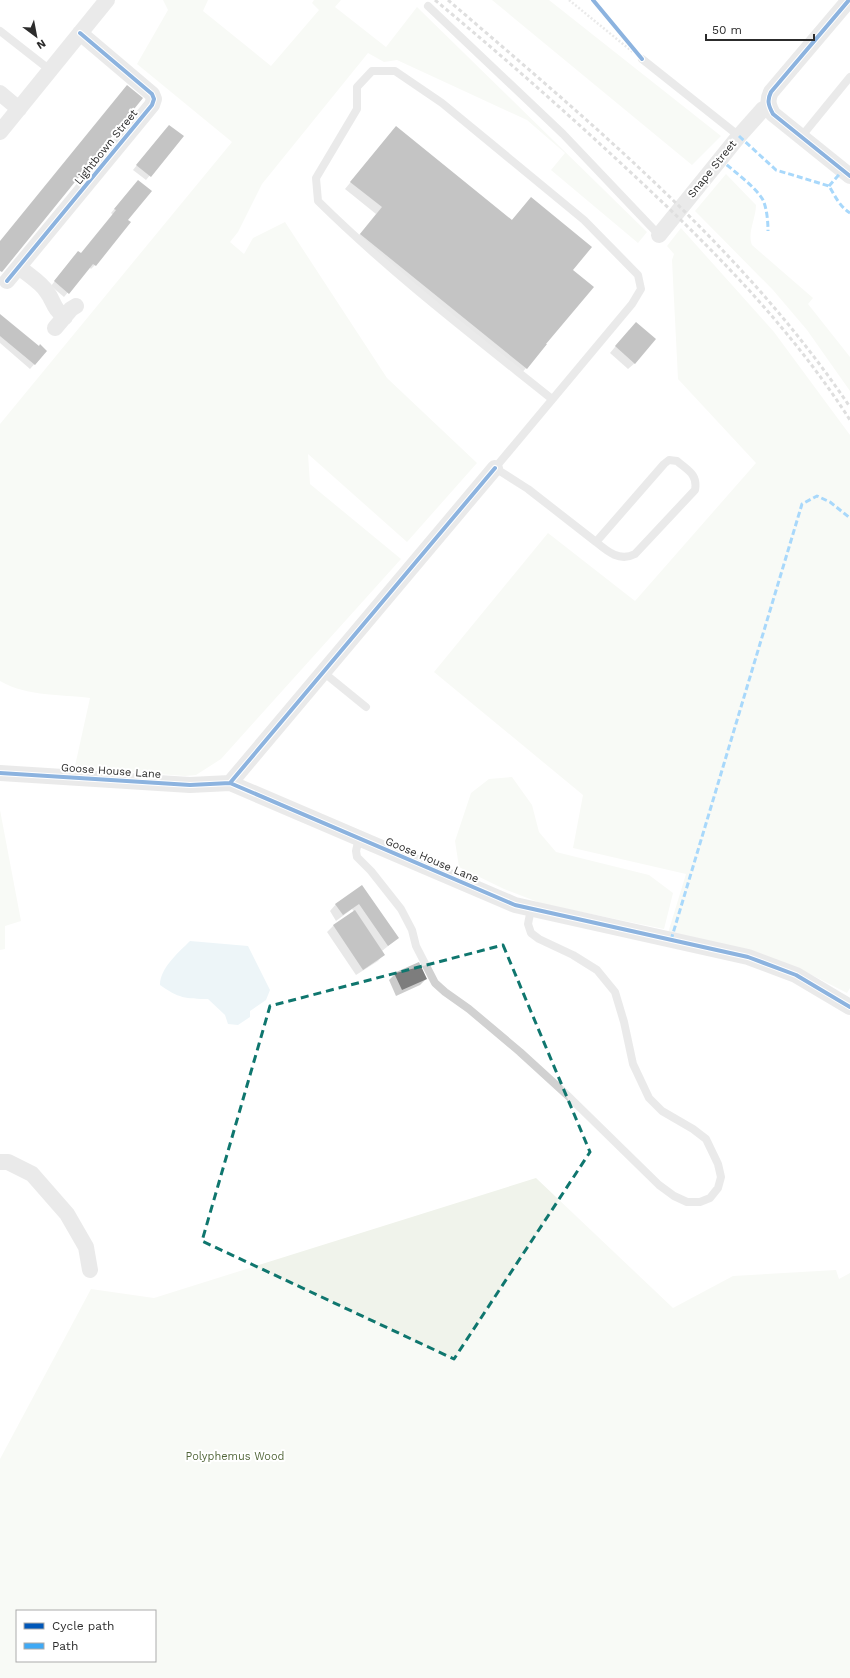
<svg xmlns="http://www.w3.org/2000/svg" width="850" height="1678" font-family="'Work Sans',sans-serif">
<rect width="100%" height="100%" fill="#fff"/>
<path fill="#f0f3eb" fill-rule="evenodd" d="M163,0H208L203,11L271,66L319,10L312,3L314,0H341L335,7L386,47L417,7L647,232L638,243L551,170L565,153L527,120L397,60L384,62L368,53L262,184L238,232L230,242L244,254L253,238L285,222L387,378L477,463L407,542L308,454L310,484L401,559L221,759L196,775L185,776L78,768L75,766L90,698C60,694 28,697 0,681V424L232,142L137,64L168,10Z
M492,0H549L721,136L692,165Z
M726,174L756,205C756,218 747,233 752,245L813,298L808,304L850,357V391L807,330L773,290L695,211Z
M681,228L774,332L850,435V988L847,993L806,972L668,933L686,874L573,848L583,795L434,672L548,533L635,601L756,463L678,379L672,260L674,254L667,246Z
M512,777L532,805L539,832L556,852L649,875L673,893L664,929L543,904L504,889L459,867L455,841L471,793L489,779Z
M0,810L21,921L5,926V949L0,950Z
M536,1178L673,1308L733,1276L836,1270L839,1279L850,1273V1678H0V1459L91,1289L154,1298ZM17,1611H155V1661H17Z"/>
<path fill="#d7e9f0" d="M190,941L248,946L270,990L266,1000L250,1011V1017L238,1025L228,1024L225,1015L208,999C186,999 178,998 160,985C160,968 178,953 190,941Z"/>
<path fill="#0003" d="M396,127L511,221L531,198L572,270L545,344L546,345L520,375L355,240L376,214L345,189Z
M165,130L182,137L146,180L133,170Z
M134,185L127,220L95,265L91,269L89,267L64,297L51,286L74,256L81,254L113,215L111,213Z
M0,315L38,347L46,351L30,369L0,343Z
M629,330L635,363L628,369L610,353Z
M362,886L398,938L382,951L384,954L378,961L356,975L327,932L333,926L354,912L352,909L336,921L330,911L336,904Z
M395,974L426,979L420,985L396,996L389,980Z"/>
<path fill="#7d7d7d" d="M127,85L143,98L2,272L0,271V241Z
M169,125L184,136L151,177L136,165Z
M396,126L512,220L531,197L592,247L573,270L594,287L546,344H547L527,369L360,234L382,207L350,182Z
M138,180L152,191L128,220L131,222L96,266L93,264L69,294L54,281L78,251L81,253L116,210L114,209Z
M0,314L39,346L40,344L47,351L35,365L0,336Z
M636,322L656,339L635,364L615,346Z
M362,885L399,938L388,946L359,904L343,915L335,904Z
M355,910L385,955L363,970L333,925Z
M419,962L427,979L402,990L394,973Z"/>
<g fill="none" stroke-linecap="round" stroke-linejoin="round">
<path stroke="#d1d1d1" stroke-width="2.5" stroke-dasharray="2 2" stroke-linecap="butt" d="M569,0L634,53"/>
<path stroke="#d1d1d1" stroke-width="8" d="M428,6L563,134L659,235
M0,31L50,70
M642,59L739,136
M801,137L850,77
M552,399C472,335 391,273 318,201L316,178L357,109V87L372,71H395L442,103L584,220L638,275L641,289L632,304L495,468L528,489L596,542C608,552 620,562 635,554L695,490C698,474 687,470 677,461L669,460L664,464L596,542
M323,672L366,707
M359,838L356,851L357,857L371,871L401,909L412,930L416,946L435,983L445,992L469,1009L520,1052L566,1094L659,1185L674,1196L687,1202H700L710,1198L718,1188L721,1177L718,1164L706,1139L693,1129L662,1111L649,1098L633,1064L624,1022L615,992L597,970L573,955L539,939L531,933L528,924L531,909"/>
<path stroke="#d1d1d1" stroke-width="16" d="M849,0L771,92C767,100 768,105 773,114L850,176
M0,93L19,109
M0,132L107,0
M659,235L739,136L763,109L769,107
M19,267C27,274 42,283 47,292C54,301 53,309 65,317
M7,281L152,105L154,99L152,94L80,33
M55,328L71,309L76,306
M0,773L190,785L230,783L515,905L748,957L796,975L850,1007
M230,783L495,468
M0,1162H8L32,1174L67,1214L86,1247L90,1270"/>
<path stroke="#b8b8b8" stroke-width="3" stroke-dasharray="4 3" stroke-linecap="butt" d="M435,0C506,59 574,119 641,182C718,254 793,331 850,420
M448,0C592,124 743,248 850,407"/>
<path stroke="#3fa9f5" stroke-width="3" stroke-dasharray="6 3" stroke-linecap="butt" d="M739,136L776,170L829,186C835,196 840,207 850,213
M720,159C732,170 755,186 763,200C767,209 768,222 768,231
M829,186L843,170
M671,940L802,504L817,496L830,502L850,518"/>
<defs>
<path id="cycleway" d="M593,0L642,59
M849,0L771,92C767,100 768,105 773,114L850,176
M7,281L152,105L154,99L152,94L80,33
M0,773L190,785L230,783L515,905L748,957L796,975L850,1007
M230,783L495,468"/>
</defs>
<use href="#cycleway" stroke="#fff" stroke-width="6"/>
<use href="#cycleway" stroke="#0057b8" stroke-width="4"/>
</g>
<path d="M0 0H850V1678H0ZM503,945L590,1152L454,1359L202,1241L270,1006Z" fill="#fff" fill-opacity=".55" fill-rule="evenodd"/>
<path fill="none" stroke="#0f766e" stroke-width="3" stroke-dasharray="8 5" stroke-linejoin="round" d="M503,945L590,1152L454,1359L202,1241L270,1006Z"/>
<g text-anchor="middle" dominant-baseline="central" stroke-width="4" stroke-linejoin="round" paint-order="stroke">
<g font-size="11" fill="#2c2c2c" stroke="#fff">
<text transform="translate(106 147) rotate(-51)">Lightbown Street</text>
<text transform="translate(712 169) rotate(-51)">Snape Street</text>
<text transform="translate(111 771) rotate(4)">Goose House Lane</text>
<text transform="translate(432 860) rotate(23)">Goose House Lane</text>
</g>
<g font-size="11" fill="#53673b" stroke="#fff">
<text x="235" y="1456">Polyphemus Wood</text>
</g>
</g>
<rect x="16" y="1610" width="140" height="52" fill="#ffffff" stroke="#ababab"/>
<rect x="24" y="1623" width="20" height="6" fill="#0057b8" stroke="#ababab"/>
<text x="52" y="1630" font-size="12" fill="#2c2c2c">Cycle path</text>
<rect x="24" y="1643" width="20" height="6" fill="#3fa9f5" stroke="#ababab"/>
<text x="52" y="1650" font-size="12" fill="#2c2c2c">Path</text>
<g transform="translate(36 36) rotate(148)" stroke="#ffffff" stroke-width="3" paint-order="stroke">
<path d="M0-3L7 15L0 10L-7 15Z" fill="#2c2c2c"/>
<text y="-6" font-size="11" font-weight="bold" text-anchor="middle" fill="#2c2c2c">N</text>
</g>
<path d="M706 34v6h108v-6" fill="none" stroke="#2c2c2c" stroke-width="2"/>
<text x="712" y="34" font-size="12" fill="#2c2c2c" stroke="#ffffff" stroke-width="3" paint-order="stroke">50 m</text>
</svg>
